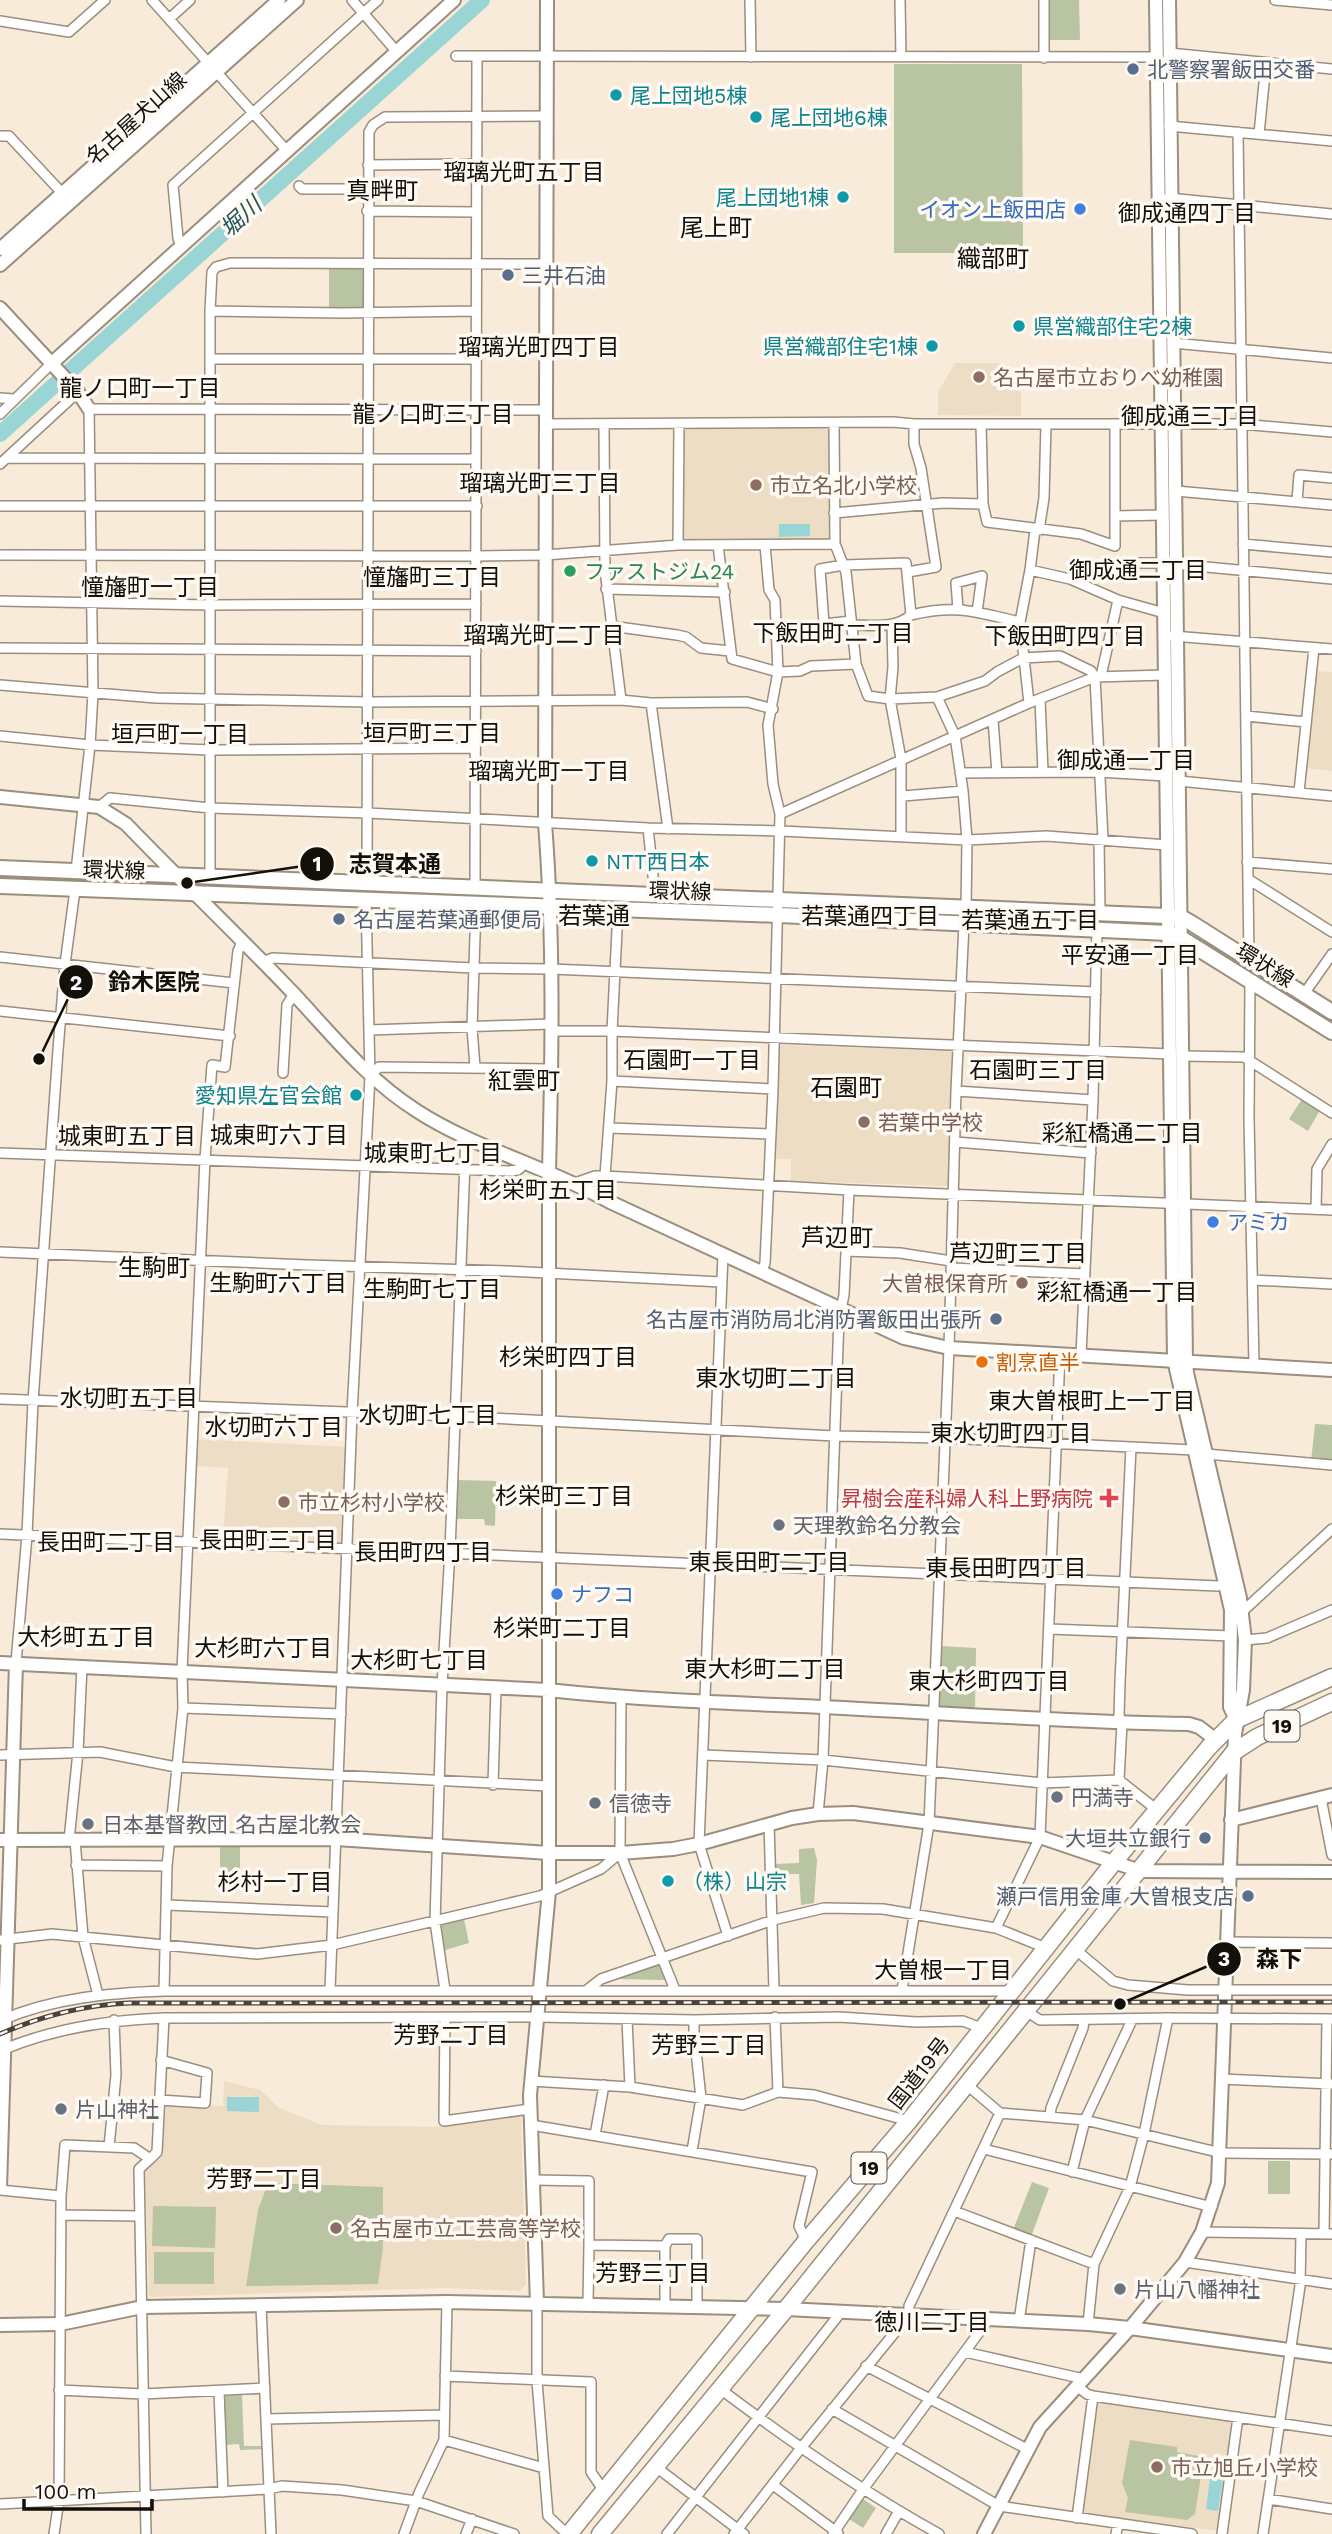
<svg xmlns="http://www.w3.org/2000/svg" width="1332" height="2534" font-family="'Work Sans','Noto Sans JP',sans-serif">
<rect width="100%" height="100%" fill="#f8ebd9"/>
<path fill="#eeddc5" d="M955,363H1000L1021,391V416L938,415V392Z
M686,428H827L829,431V539L686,541L683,539V431Z
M1316,671L1332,672V771L1305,768Z
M781,1045L952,1051L955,1054L949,1184L946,1186L791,1181V1159H774L779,1047Z
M197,1439L346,1447L341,1542L223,1536L228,1468L196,1466Z
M224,2081L260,2090L279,2108L322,2125L443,2127L519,2115L521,2118L526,2284L520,2291L445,2288L152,2297L149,2295L145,2172L161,2156L166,2106L169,2104L223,2106Z
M1097,2400L1233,2420L1234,2424L1219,2531L1083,2513L1081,2509Z"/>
<path fill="#b8c4a2" d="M1047,0H1079L1080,40H1047Z
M894,64H1022L1023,253H894Z
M329,268H362L366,273V306L362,309H329Z
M1302,1099L1320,1110L1308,1131L1289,1119Z
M1315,1424L1332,1425V1463L1311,1461Z
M457,1480L496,1481L495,1526L485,1525L484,1519H455Z
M939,1646L976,1648L975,1710L936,1708Z
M220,1847H240V1880H220Z
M814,1848L817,1860L814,1903L801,1905L799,1874H775V1864L799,1863V1849Z
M464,1919L469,1943L442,1951L439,1928L441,1924Z
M658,1964L662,1965L666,1977L664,1980L617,1979Z
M1268,2161H1290V2194H1268Z
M1032,2182L1049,2188L1031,2237L1013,2230Z
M268,2183L383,2187V2247L378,2284L246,2286L258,2210Z
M153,2206L216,2207L215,2248L152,2246Z
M154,2252H214V2284H154Z
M242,2395L244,2446H263V2449L240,2450L239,2444L225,2445L224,2396Z
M1130,2440L1177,2447V2452L1204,2457L1195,2514L1187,2520L1125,2512L1128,2498L1122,2483Z
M863,2499L876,2508L863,2528L849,2519Z"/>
<path fill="#99d5d5" d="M779,524H810V536L779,537Z
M227,2097H259V2112L227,2111Z
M1210,2478L1223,2479L1218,2511L1206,2509Z"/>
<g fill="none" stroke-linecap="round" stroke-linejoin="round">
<path stroke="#99d5d5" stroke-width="16" d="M0,434L482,0"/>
<defs>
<path id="street" d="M152,0L287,151
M352,0L396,51
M750,0L751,57
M900,0L901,57
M1275,0L1332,5
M169,19L190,0
M0,21L69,32L105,0
M1169,53L1332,69
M456,56L1156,57
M1044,58V0
M1169,126L1332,141
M1238,132L1249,959
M1259,134L1266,63
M0,136H9L63,194
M368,165L476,164
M299,186L302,189H368
M1168,198L1332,214
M367,211L476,212
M181,247L178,238L173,185L378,0
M210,311L343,313L475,311
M1173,343L1332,358
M211,359H475
M0,398L14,399
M0,414L51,364
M834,423L835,544L846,572L856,664L868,696L890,699L901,759V836
M546,424L893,422L914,424H1241L1332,432
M981,424L983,504L987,522L1081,534L1115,546V424
M604,425L605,570L621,700
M7,458L476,459
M0,464L78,392
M1176,491L1332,505
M1297,501L1299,475L1332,478
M0,506H477
M834,513L943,503L983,504
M1115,516L1163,515
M1039,530L1044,498L1046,424
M1243,544L1332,552
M678,545L679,424
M718,545L732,659L778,672L800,671L811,666L856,664
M765,545L769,590L775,600L778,672L768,725L773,784L780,814
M0,555L477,556L545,555L678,545L835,544
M1129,563H1163
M1175,564L1332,579
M1030,570L1070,579L1118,600L1164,613
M908,572L936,567L921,468L914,444V424
M606,589L725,592
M0,601L210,605L476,604
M958,609L956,583L982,576L977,612
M911,615C956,604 976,612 1020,622
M851,621L824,624L820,569L844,565L906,563L911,615C896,629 872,625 852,625
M892,624L893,667L890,699L937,697L985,681L997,672L1023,658L1060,656L1091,671L1095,677L1103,839
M611,626L677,635L686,637L701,648L730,651
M1173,636L1332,649
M0,648L476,651
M1101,676L1118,600
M0,685L156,698L369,702L621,700L651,703L747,702L773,709
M937,697L955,736L963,791L967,840L966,908
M1040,699L1043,772
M651,703L668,829
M1029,703L1020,622L1030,570L1035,530
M1246,716L1306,722
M993,720L997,773
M0,736L90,745L210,750L475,748
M960,773L1099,772L1166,776
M1179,781L1332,796
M1299,792L1314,648
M903,796L963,791
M99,807L110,798L210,808L368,813L648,828L781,831L967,840L1046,836L1167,845
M648,828L655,895
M1099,839L1100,912
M1247,862L1332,869
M76,871L90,745L93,693L89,409L545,410
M210,876V311L212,272L216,267L230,263L546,264
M1248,879L1332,932
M367,884L369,132L373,125L385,117L546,116
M475,888L477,56
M0,957L234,983
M262,962L273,958L473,968L551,969L1096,992
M1250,980L1249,1118L1254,1365
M1304,994L1332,954
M0,1011L230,1036
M369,1030L551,1024
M551,1031H612L1171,1054
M1182,1056L1244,1057L1332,1113
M475,1067L472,1028L476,905
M283,1073L287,1005L294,994
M370,1076L379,1067L551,1069
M612,1081L773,1089
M956,1091L1093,1100
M610,1128L771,1134
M955,1142L1091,1153
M0,1153L509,1171L518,1170L527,1162
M605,1176L612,1081V1031L618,910
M575,1183L595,1176H605L849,1190L1332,1210
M1316,1209L1317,1169L1332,1144
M846,1251L900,1253L951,1261
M0,1252L307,1265L507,1271L721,1282
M723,1254L699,1844L728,1936
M951,1268L1085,1274
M762,1271L765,1263L773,1089L780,814L1029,703L1095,677L1165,675
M1253,1280L1332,1284
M1081,1355L1093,1100L1097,929
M0,1399L453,1416L835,1436L945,1438L1194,1450
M1206,1454L1332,1465
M0,1534L1218,1586L1226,1584
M1242,1612L1332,1529
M1049,1629L1232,1636
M1245,1640L1267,1638L1332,1610
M16,1663L27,1535L33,1401L58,1050L65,964L75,890
M621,1698L620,1853L675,1990
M183,1708L341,1714
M0,1755L100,1752L176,1767L548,1786
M703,1755L823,1760L1042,1783L1119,1780L1157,1810
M1119,1780L1122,1723L1119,1716L1120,1682L1131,1447
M493,1785L496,1688
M1321,1798L1332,1855
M818,1814L823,1760L839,1318L844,1295L849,1190
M769,1823L774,1990
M69,1840L78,1752L82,1666
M75,1840L83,1937L98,1995
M76,1865L167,1866
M167,1905L333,1912
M996,1928L1040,1837L1060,1354
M0,1940L52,1934L257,1954L332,1945L540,1896L601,1869L620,1853
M1227,1942L1332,1943
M1076,1950L1113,1981L1128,1985L1188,1990H1332
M330,1990L352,1413L370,1076L366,900
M445,1990L435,1922L442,1685L450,1551L466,1136
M587,1990L601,1979L773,1920L824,1908L883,1909L996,1928L1046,1948
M902,1990L929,1824L949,1348L956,1091L964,924
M164,1991L167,1866L183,1708L182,1671L205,1159L212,1065L225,1067L238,951L242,942
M1026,2011L1040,2020L1168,2018L1332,2019
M775,2017L778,2092
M445,2018L444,2121L530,2109
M627,2019L630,2087
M2,2020C52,1998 110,1993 164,1991H1012
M2,2050C54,2028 108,2020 164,2018L537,2017L694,2020L839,2017L917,2022L963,2021L981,2028
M1221,2079L1331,2084
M531,2081L630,2087L743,2105L778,2092L814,2095L909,2121
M966,2084L1000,2113L1085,2120L1221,2153L1332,2154
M160,2100L205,2103L207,2073L161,2060
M1050,2117L1051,2108L1083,2028L1084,2021
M531,2125L812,2172L799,2226L806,2241
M595,2135L604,2085
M109,2147L116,2075L114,2020
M984,2149L1212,2207
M692,2151L701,2098L694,2032V2020
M1072,2172L1085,2120L1132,2020
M533,2180L589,2181V2245
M0,2190L61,2196
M954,2211L1094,2264
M61,2215L140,2216
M1202,2232L1332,2234
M1324,2234L1327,2019
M1185,2262L1332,2284
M537,2303V2381L548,2516L567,2534
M588,2304L589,2245L665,2246
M261,2306L271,2534
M665,2306V2246L669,2239H697V2306
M1019,2321L1031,2240
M1088,2324L1094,2264L1130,2187L1144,2134L1168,2018
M965,2352L1084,2379
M866,2366L1029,2450
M445,2376L591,2382V2472L604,2491
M1077,2386L1087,2394L1093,2396L1332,2431
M719,2388C789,2441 862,2491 939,2534
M59,2390L143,2394L265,2388
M219,2391L223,2492
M832,2409L999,2506L1192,2534
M266,2419L444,2415
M444,2440L544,2468
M656,2467L744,2534
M773,2485L838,2533
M1268,2499L1332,2509
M0,2504L269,2489L282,2486L342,2490L416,2501L514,2534
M1077,2518L1093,2396
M54,2534L59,2500L61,2196L65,2145L134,2148L150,2159L157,2152L164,2018
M146,2534L139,2169L150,2159
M404,2534L419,2493L444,2440L447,2302
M466,2534L472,2519
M667,2534L841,2312
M734,2534L801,2448L909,2315V2306L1000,2113
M833,2534L864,2488L989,2319
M886,2534L899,2511
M1116,2534L1118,2523
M1222,2534L1238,2417
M1263,2534L1300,2286L1301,2234"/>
<path id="secondary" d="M1156,0L1174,1360L1231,1610L1230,1707L1236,1720
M0,249L279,0
M0,265L297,0
M0,308L78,392L89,409
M51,364L454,0
M0,797L99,807L126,824C181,881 239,936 294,994C333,1036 368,1080 417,1111C474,1148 548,1167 610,1202L904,1338L949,1348L1332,1370
M0,1663L548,1690C640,1700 731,1703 823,1707C945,1713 1067,1722 1189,1724L1199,1727L1216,1740
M1231,1820L1332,1795
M0,1840L336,1839L549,1853H620L673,1849L699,1844L792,1818L818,1814L853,1813L1040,1837L1140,1871L1332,1872
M0,2188L16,1663
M537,2303L530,2095L549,1891V1171C552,1055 554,938 545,823L547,0
M0,2325L60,2324L142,2307L447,2302L786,2309L1088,2324L1130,2328L1332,2356
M984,2534L1040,2427L1130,2328L1185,2262L1202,2232L1218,2183L1235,1734L1243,1690L1245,1640L1240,1598L1187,1373L1186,1361L1169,0"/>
<path id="primary" d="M0,868L1167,916L1181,917L1193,924L1332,1012
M0,886L779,915L1168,933L1181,938L1332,1032"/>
<path id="highway" d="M569,2534L806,2241L909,2121L1114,1862L1209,1747L1236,1720L1332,1677
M600,2534L786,2309L1234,1752L1257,1737L1332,1702"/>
</defs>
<use href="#street" stroke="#9a8e7e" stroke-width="12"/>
<use href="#secondary" stroke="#9a8e7e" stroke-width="16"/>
<use href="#primary" stroke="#9a8e7e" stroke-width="18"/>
<use href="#highway" stroke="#9a8e7e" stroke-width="19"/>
<use href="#street" stroke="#fff" stroke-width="9"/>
<use href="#secondary" stroke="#fff" stroke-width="12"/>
<use href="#primary" stroke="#fff" stroke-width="14"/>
<use href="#highway" stroke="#fff" stroke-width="16"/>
<defs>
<path id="rail" d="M0,2034C41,2016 84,2005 129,2003L1332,2002"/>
</defs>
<use href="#rail" stroke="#4a433b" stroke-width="5"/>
<use href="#rail" stroke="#fef9f2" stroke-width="2.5" stroke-dasharray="8" stroke-linecap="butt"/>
</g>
<g fill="#5c6f8a" stroke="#fef9f2" stroke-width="2.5">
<circle cx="1133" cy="69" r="7"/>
<circle cx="508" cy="275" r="7"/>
<circle cx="339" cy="919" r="7"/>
<circle cx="996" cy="1319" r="7"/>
<circle cx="1205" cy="1838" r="7"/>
<circle cx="1248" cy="1896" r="7"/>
</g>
<g fill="#0f9aa8" stroke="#fef9f2" stroke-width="2.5">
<circle cx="616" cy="95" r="7"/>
<circle cx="756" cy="117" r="7"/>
<circle cx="843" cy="197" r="7"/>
<circle cx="1019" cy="326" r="7"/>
<circle cx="932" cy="346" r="7"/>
<circle cx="592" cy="861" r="7"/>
<circle cx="356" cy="1095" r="7"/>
<circle cx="668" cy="1881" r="7"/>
</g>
<g fill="#3f7fe0" stroke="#fef9f2" stroke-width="2.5">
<circle cx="1080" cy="209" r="7"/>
<circle cx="1213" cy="1222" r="7"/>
<circle cx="557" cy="1594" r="7"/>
</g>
<g fill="#8d6e63" stroke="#fef9f2" stroke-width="2.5">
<circle cx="979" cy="377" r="7"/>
<circle cx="756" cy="485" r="7"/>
<circle cx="864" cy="1122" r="7"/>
<circle cx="1022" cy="1283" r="7"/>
<circle cx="284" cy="1502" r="7"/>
<circle cx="336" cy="2228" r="7"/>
<circle cx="1157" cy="2467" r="7"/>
</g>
<circle fill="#2e9e5b" stroke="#fef9f2" stroke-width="2.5" cx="570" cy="571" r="7"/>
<circle fill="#e8710a" stroke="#fef9f2" stroke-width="2.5" cx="982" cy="1362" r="7"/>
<path fill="#e0444e" stroke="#fef9f2" stroke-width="2.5" d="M1105.5 1487.5h7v7h7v7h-7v7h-7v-7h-7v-7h7z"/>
<g fill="#6b7280" stroke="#fef9f2" stroke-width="2.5">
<circle cx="779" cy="1525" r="7"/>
<circle cx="1057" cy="1797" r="7"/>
<circle cx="595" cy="1803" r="7"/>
<circle cx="88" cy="1824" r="7"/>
<circle cx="61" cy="2109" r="7"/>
<circle cx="1120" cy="2289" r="7"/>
</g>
<g text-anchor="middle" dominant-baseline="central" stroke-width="7" stroke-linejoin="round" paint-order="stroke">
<g fill="#fef9f2" stroke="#5a554f" stroke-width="2">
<rect x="1264.5" y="1710.5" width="35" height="31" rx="5"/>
<rect x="851.5" y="2152.5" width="35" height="31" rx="5"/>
</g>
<g font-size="19" font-weight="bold" fill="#130f09">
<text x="1282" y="1726">19</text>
<text x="869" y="2168">19</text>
</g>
<g font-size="21" fill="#4e5e75" stroke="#fef9f2" text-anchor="start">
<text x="1147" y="69">北警察署飯田交番</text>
<text x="522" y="275">三井石油</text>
<text x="353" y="919">名古屋若葉通郵便局</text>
<text x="982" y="1319" text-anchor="end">名古屋市消防局北消防署飯田出張所</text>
<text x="1191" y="1838" text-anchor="end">大垣共立銀行</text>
<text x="1234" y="1896" text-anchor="end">瀬戸信用金庫 大曽根支店</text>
</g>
<g font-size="21" fill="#0d838f" stroke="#fef9f2" text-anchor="start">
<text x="630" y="95">尾上団地5棟</text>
<text x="770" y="117">尾上団地6棟</text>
<text x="829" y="197" text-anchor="end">尾上団地1棟</text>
<text x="1033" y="326">県営織部住宅2棟</text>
<text x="918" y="346" text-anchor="end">県営織部住宅1棟</text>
<text x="606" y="861">NTT西日本</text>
<text x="342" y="1095" text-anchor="end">愛知県左官会館</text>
<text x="682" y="1881">（株）山宗</text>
</g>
<g font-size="21" fill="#130f09" stroke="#fef9f2">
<text transform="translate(136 118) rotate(-42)">名古屋犬山線</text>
<text transform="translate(114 870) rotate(2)">環状線</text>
<text transform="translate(680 891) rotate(2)">環状線</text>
<text transform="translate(1265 965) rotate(32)">環状線</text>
<text transform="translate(919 2073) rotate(-52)">国道19号</text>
</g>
<g font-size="21" fill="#366cbe" stroke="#fef9f2" text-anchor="start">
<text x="1066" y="209" text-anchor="end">イオン上飯田店</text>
<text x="1227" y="1222">アミカ</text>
<text x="571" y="1594">ナフコ</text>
</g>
<g font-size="21" fill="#785e54" stroke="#fef9f2" text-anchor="start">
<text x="993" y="377">名古屋市立おりべ幼稚園</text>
<text x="770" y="485">市立名北小学校</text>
<text x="878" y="1122">若葉中学校</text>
<text x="1008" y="1283" text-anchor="end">大曽根保育所</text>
<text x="298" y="1502">市立杉村小学校</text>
<text x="350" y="2228">名古屋市立工芸高等学校</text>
<text x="1171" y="2467">市立旭丘小学校</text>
</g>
<g font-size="21" fill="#27864d" stroke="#fef9f2" text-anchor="start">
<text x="584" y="571">ファストジム24</text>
</g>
<g font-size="21" fill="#c56008" stroke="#fef9f2" text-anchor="start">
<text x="996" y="1362">割烹直半</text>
</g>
<g font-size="21" fill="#be3a42" stroke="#fef9f2" text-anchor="end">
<text x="1093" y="1498">昇樹会産科婦人科上野病院</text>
</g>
<g font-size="21" fill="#5b616d" stroke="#fef9f2" text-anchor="start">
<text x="793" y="1525">天理教鈴名分教会</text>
<text x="1071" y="1797">円満寺</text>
<text x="609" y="1803">信徳寺</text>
<text x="102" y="1824">日本基督教団 名古屋北教会</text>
<text x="75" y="2109">片山神社</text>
<text x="1134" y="2289">片山八幡神社</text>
</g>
<g font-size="23" fill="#130f09" stroke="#fef9f2">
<text x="524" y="172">瑠璃光町五丁目</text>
<text x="1187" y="213">御成通四丁目</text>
<text x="539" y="347">瑠璃光町四丁目</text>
<text x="140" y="388">龍ノ口町一丁目</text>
<text x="433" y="414">龍ノ口町三丁目</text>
<text x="1190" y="416">御成通三丁目</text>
<text x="540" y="483">瑠璃光町三丁目</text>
<text x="1138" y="570">御成通二丁目</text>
<text x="432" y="577">憧旛町三丁目</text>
<text x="150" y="587">憧旛町一丁目</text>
<text x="833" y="633">下飯田町二丁目</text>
<text x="544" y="635">瑠璃光町二丁目</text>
<text x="1065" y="636">下飯田町四丁目</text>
<text x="432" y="733">垣戸町三丁目</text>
<text x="180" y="734">垣戸町一丁目</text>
<text x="1126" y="760">御成通一丁目</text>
<text x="549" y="771">瑠璃光町一丁目</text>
<text x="870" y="916">若葉通四丁目</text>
<text x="1030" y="920">若葉通五丁目</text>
<text x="1130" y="955">平安通一丁目</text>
<text x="692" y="1060">石園町一丁目</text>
<text x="1038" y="1070">石園町三丁目</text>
<text x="1122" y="1133">彩紅橋通二丁目</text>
<text x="279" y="1135">城東町六丁目</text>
<text x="127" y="1136">城東町五丁目</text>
<text x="433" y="1153">城東町七丁目</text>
<text x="548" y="1190">杉栄町五丁目</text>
<text x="1018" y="1253">芦辺町三丁目</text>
<text x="278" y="1283">生駒町六丁目</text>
<text x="432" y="1289">生駒町七丁目</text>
<text x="1117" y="1292">彩紅橋通一丁目</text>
<text x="568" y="1357">杉栄町四丁目</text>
<text x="776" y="1378">東水切町二丁目</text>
<text x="129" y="1398">水切町五丁目</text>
<text x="1092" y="1401">東大曽根町上一丁目</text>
<text x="428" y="1415">水切町七丁目</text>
<text x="274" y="1427">水切町六丁目</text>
<text x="1011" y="1433">東水切町四丁目</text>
<text x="564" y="1496">杉栄町三丁目</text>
<text x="268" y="1540">長田町三丁目</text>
<text x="106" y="1542">長田町二丁目</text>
<text x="423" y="1552">長田町四丁目</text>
<text x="769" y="1562">東長田町二丁目</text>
<text x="1006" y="1568">東長田町四丁目</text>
<text x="562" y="1628">杉栄町二丁目</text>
<text x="86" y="1637">大杉町五丁目</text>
<text x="263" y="1648">大杉町六丁目</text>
<text x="419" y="1660">大杉町七丁目</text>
<text x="765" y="1669">東大杉町二丁目</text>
<text x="989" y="1681">東大杉町四丁目</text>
<text x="275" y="1882">杉村一丁目</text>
<text x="943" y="1970">大曽根一丁目</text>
<text x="451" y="2035">芳野二丁目</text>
<text x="709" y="2045">芳野三丁目</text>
<text x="264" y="2179">芳野二丁目</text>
<text x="653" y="2273">芳野三丁目</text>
<text x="932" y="2322">徳川二丁目</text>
</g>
<g font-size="23" font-style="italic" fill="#215455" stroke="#fef9f2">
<text transform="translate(241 217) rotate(-42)">堀川</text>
</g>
<g font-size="24" fill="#130f09" stroke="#fef9f2">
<text x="382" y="191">真畔町</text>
<text x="716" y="228">尾上町</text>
<text x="993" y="259">織部町</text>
<text x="594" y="916">若葉通</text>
<text x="524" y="1081">紅雲町</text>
<text x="846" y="1088">石園町</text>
<text x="837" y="1238">芦辺町</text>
<text x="154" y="1268">生駒町</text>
</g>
</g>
<path fill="none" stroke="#130f09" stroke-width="2.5" d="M187 883L317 864M39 1059L76 982M1120 2004L1224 1959"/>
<g fill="#130f09" stroke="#fef9f2" stroke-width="2.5">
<circle cx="187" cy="883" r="7"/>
<circle cx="39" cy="1059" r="7"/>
<circle cx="1120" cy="2004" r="7"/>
<circle cx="317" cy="864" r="18"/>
<circle cx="76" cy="982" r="18"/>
<circle cx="1224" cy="1959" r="18"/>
</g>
<g font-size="21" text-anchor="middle" font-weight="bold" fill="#fff">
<text x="317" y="871">1</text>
<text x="76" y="990">2</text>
<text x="1224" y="1966">3</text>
</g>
<g font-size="23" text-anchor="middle" font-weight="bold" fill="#130f09" stroke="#fef9f2" stroke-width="7" stroke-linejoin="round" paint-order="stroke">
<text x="395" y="872">志賀本通</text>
<text x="154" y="990">鈴木医院</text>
<text x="1279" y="1967">森下</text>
</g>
<path d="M24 2499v10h128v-10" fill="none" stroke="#130f09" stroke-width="3.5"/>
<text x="35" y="2499" font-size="21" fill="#130f09" stroke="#fef9f2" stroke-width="5" paint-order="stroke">100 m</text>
</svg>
